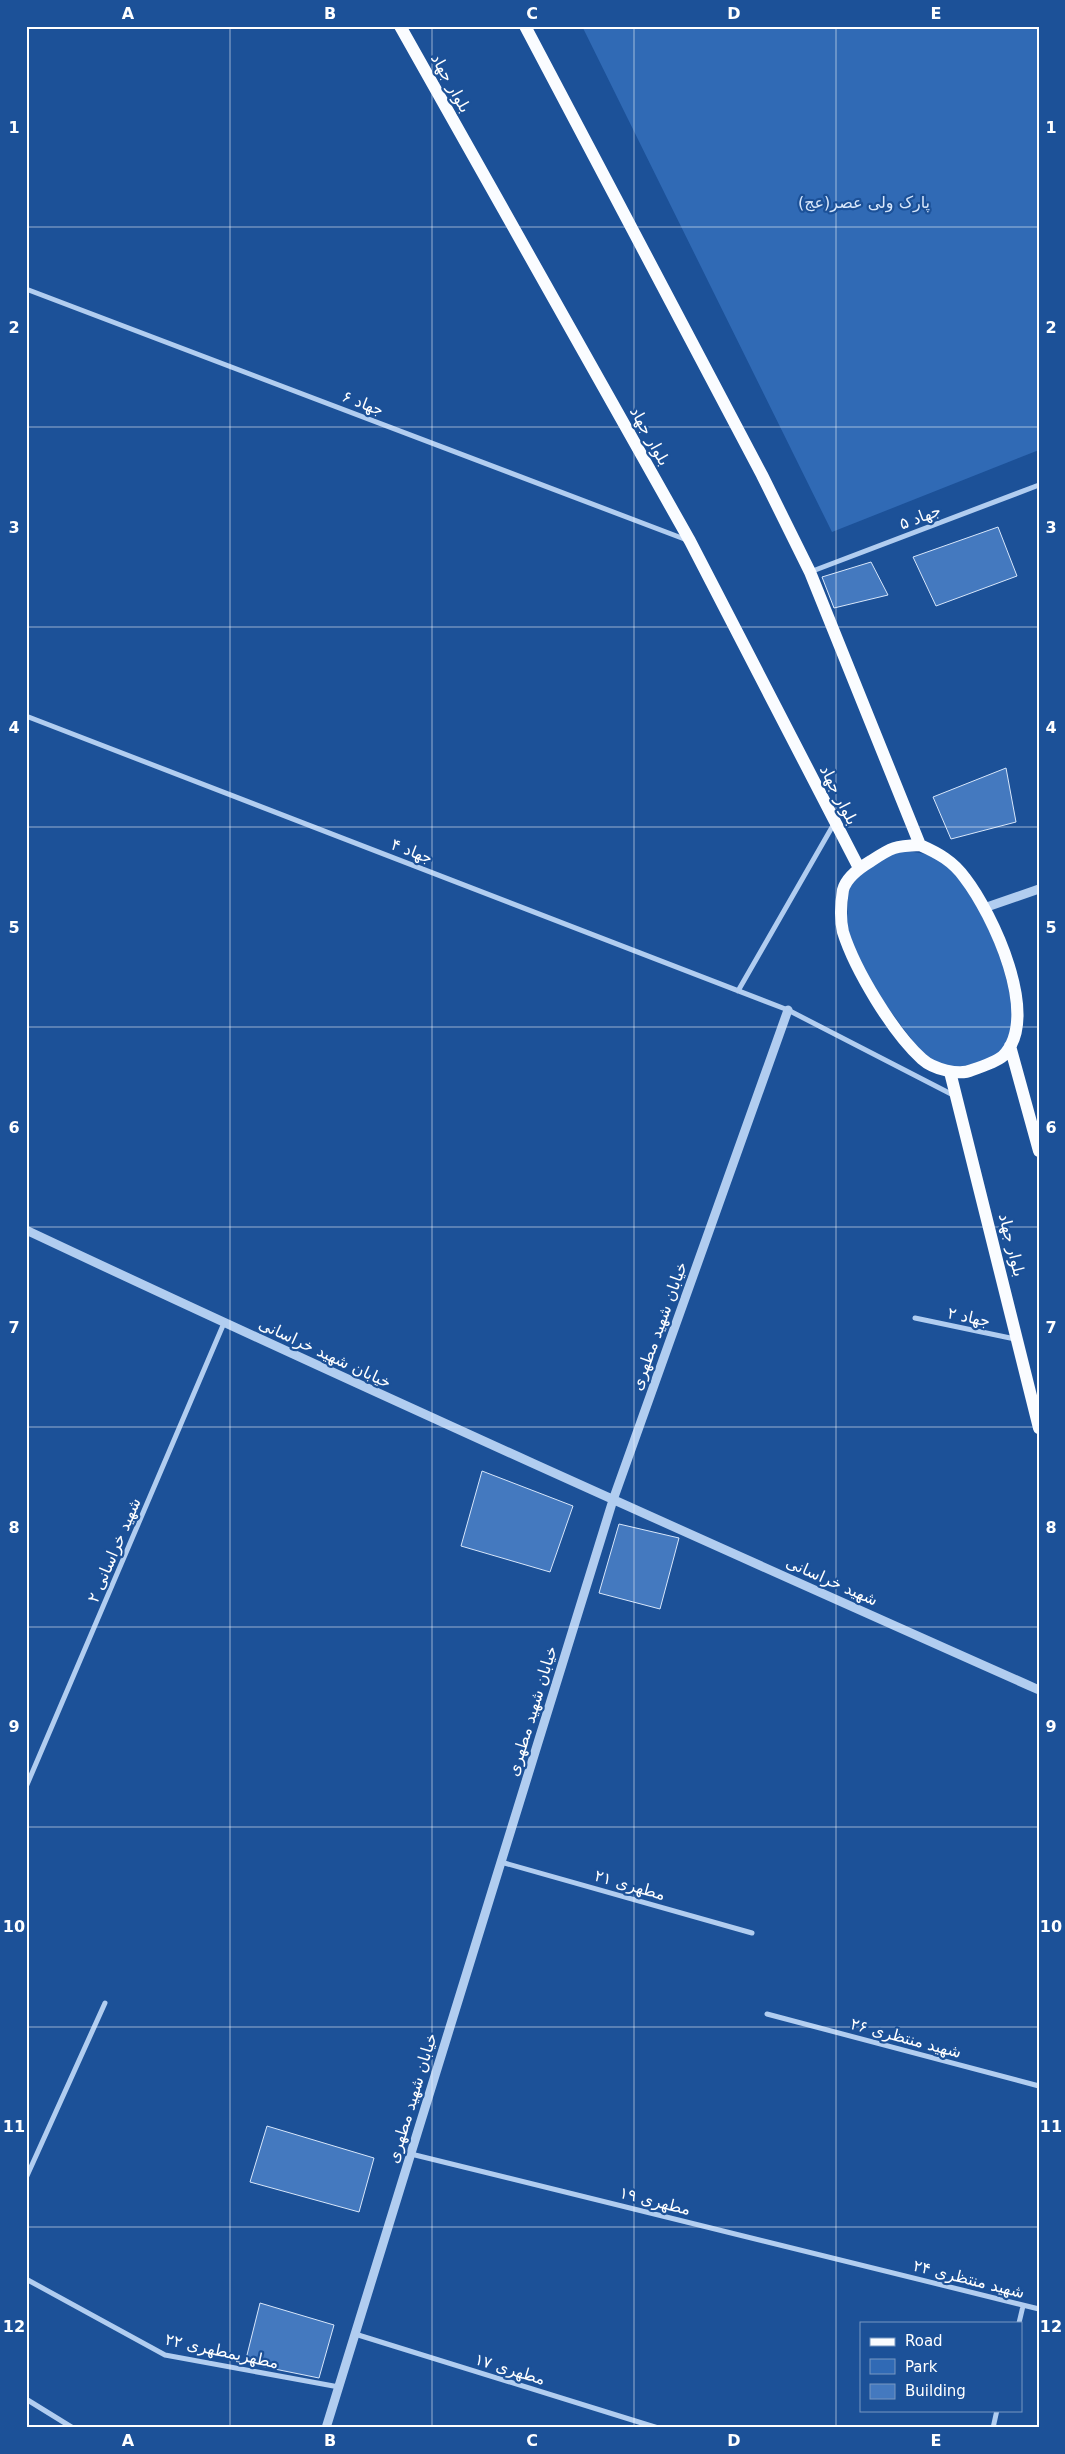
<svg xmlns="http://www.w3.org/2000/svg" width="1065" height="2454" font-family="'DejaVu Sans',Cairo,sans-serif">
<rect width="100%" height="100%" fill="#1c5198"/>
<path fill="#306ab5" d="M582,26H1039V450L832,532Z
M897,850C911,852 928,852 940,861C947,865 955,872 960,878C984,907 1037,1025 998,1053C978,1068 943,1073 924,1055C918,1051 914,1043 910,1037C885,1005 859,968 848,929C846,921 848,911 848,902C848,898 848,892 850,888C860,870 880,861 897,850Z"/>
<path fill="#4479bf" stroke="#d8e7fb" d="M998,527L1017,576L936,606L913,557Z
M871,562L888,595L834,608L822,577Z
M1006,768L1016,822L951,839L933,797Z
M482,1471L573,1506L550,1572L461,1546Z
M619,1524L679,1538L660,1609L599,1593Z
M267,2126L374,2158L359,2212L250,2182Z
M260,2303L334,2325L319,2378L245,2363Z"/>
<g fill="none" stroke-linecap="round" stroke-linejoin="round">
<path stroke="#b1cdf0" stroke-width="5" d="M26,289L687,540
M810,572L1039,485
M26,716L788,1010L955,1096
M738,991L835,822
M915,1318L1015,1339
M26,1787L224,1323
M501,1862L752,1933
M767,2014L1039,2086
M411,2154L1039,2309
M26,2178L105,2003
M26,2279L165,2355L339,2387
M1019,2323L1023,2306
M355,2334L658,2428
M26,2399L73,2428
M993,2428L997,2410"/>
<path stroke="#b1cdf0" stroke-width="9" d="M984,908L1039,889
M26,1230C362,1388 700,1539 1039,1690
M326,2428L613,1500L788,1010"/>
<path stroke="#fafcff" stroke-width="12" d="M400,26L690,541L859,868
M525,26L762,475L810,572L920,845
M920,845C938,853 953,861 965,878C992,913 1042,1017 1003,1056C996,1062 981,1067 972,1070C959,1076 933,1069 922,1059C893,1033 855,970 843,932C840,919 841,902 843,890C846,878 861,867 871,861C892,847 895,846 920,845Z
M1010,1046L1039,1151
M950,1072L1039,1428"/>
</g>
<path fill="none" stroke="#fff" stroke-width="1" stroke-opacity="0.55" d="M230,26V2428M432,26V2428M634,26V2428M836,26V2428M26,227H1039M26,427H1039M26,627H1039M26,827H1039M26,1027H1039M26,1227H1039M26,1427H1039M26,1627H1039M26,1827H1039M26,2027H1039M26,2227H1039"/>
<g text-anchor="middle" dominant-baseline="central" stroke-width="4.5" stroke-linejoin="round" paint-order="stroke">
<g font-size="16" fill="#fff" stroke="#1c5198">
<text transform="translate(451 83) rotate(61)">بلوار جهاد</text>
<text transform="translate(363 403) rotate(21)">جهاد ۶</text>
<text transform="translate(650 436) rotate(61)">بلوار جهاد</text>
<text transform="translate(920 517) rotate(-21)">جهاد ۵</text>
<text transform="translate(839 795) rotate(63)">بلوار جهاد</text>
<text transform="translate(412 851) rotate(21)">جهاد ۴</text>
<text transform="translate(1012 1245) rotate(76)">بلوار جهاد</text>
<text transform="translate(969 1317) rotate(12)">جهاد ۲</text>
<text transform="translate(659 1326) rotate(-70)">خیابان شهید مطهری</text>
<text transform="translate(325 1353) rotate(25)">خیابان شهید خراسانی</text>
<text transform="translate(114 1550) rotate(-67)">شهید خراسانی ۲</text>
<text transform="translate(832 1581) rotate(24)">شهید خراسانی</text>
<text transform="translate(532 1711) rotate(-73)">خیابان شهید مطهری</text>
<text transform="translate(630 1885) rotate(16)">مطهری ۲۱</text>
<text transform="translate(906 2038) rotate(15)">شهید منتظری ۲۶</text>
<text transform="translate(412 2098) rotate(-73)">خیابان شهید مطهری</text>
<text transform="translate(655 2201) rotate(14)">مطهری ۱۹</text>
<text transform="translate(969 2279) rotate(14)">شهید منتظری ۲۴</text>
<text transform="translate(222 2351) rotate(12)">مطهریمطهری ۲۲</text>
<text transform="translate(510 2369) rotate(17)">مطهری ۱۷</text>
</g>
<g font-size="16" fill="#d8e7fb" stroke="#1c5198">
<text x="864" y="202">پارک ولی عصر(عج)</text>
</g>
</g>
<rect width="1065" height="2454" fill="none" stroke="#1c5198" stroke-width="55"/>
<rect x="860" y="2322" width="162" height="90" fill="#1c5198" stroke="#7797c1"/>
<rect x="870" y="2338" width="25" height="8" fill="#fafcff" stroke="#7797c1"/>
<text x="905" y="2346" font-size="15" fill="#ffffff">Road</text>
<rect x="870" y="2359" width="25" height="15" fill="#306ab5" stroke="#7797c1"/>
<text x="905" y="2372" font-size="15" fill="#ffffff">Park</text>
<rect x="870" y="2384" width="25" height="15" fill="#4479bf" stroke="#7797c1"/>
<text x="905" y="2396" font-size="15" fill="#ffffff">Building</text>
<rect x="28" y="28" width="1010" height="2398" fill="none" stroke="#fff" stroke-width="2"/>
<g font-size="16" text-anchor="middle" font-weight="bold" fill="#fff">
<text x="128" y="19">A</text>
<text x="330" y="19">B</text>
<text x="532" y="19">C</text>
<text x="734" y="19">D</text>
<text x="936" y="19">E</text>
<text x="14" y="133">1</text>
<text x="1051" y="133">1</text>
<text x="14" y="333">2</text>
<text x="1051" y="333">2</text>
<text x="14" y="533">3</text>
<text x="1051" y="533">3</text>
<text x="14" y="733">4</text>
<text x="1051" y="733">4</text>
<text x="14" y="933">5</text>
<text x="1051" y="933">5</text>
<text x="14" y="1133">6</text>
<text x="1051" y="1133">6</text>
<text x="14" y="1333">7</text>
<text x="1051" y="1333">7</text>
<text x="14" y="1533">8</text>
<text x="1051" y="1533">8</text>
<text x="14" y="1732">9</text>
<text x="1051" y="1732">9</text>
<text x="14" y="1932">10</text>
<text x="1051" y="1932">10</text>
<text x="14" y="2132">11</text>
<text x="1051" y="2132">11</text>
<text x="14" y="2332">12</text>
<text x="1051" y="2332">12</text>
<text x="128" y="2446">A</text>
<text x="330" y="2446">B</text>
<text x="532" y="2446">C</text>
<text x="734" y="2446">D</text>
<text x="936" y="2446">E</text>
</g>
</svg>
